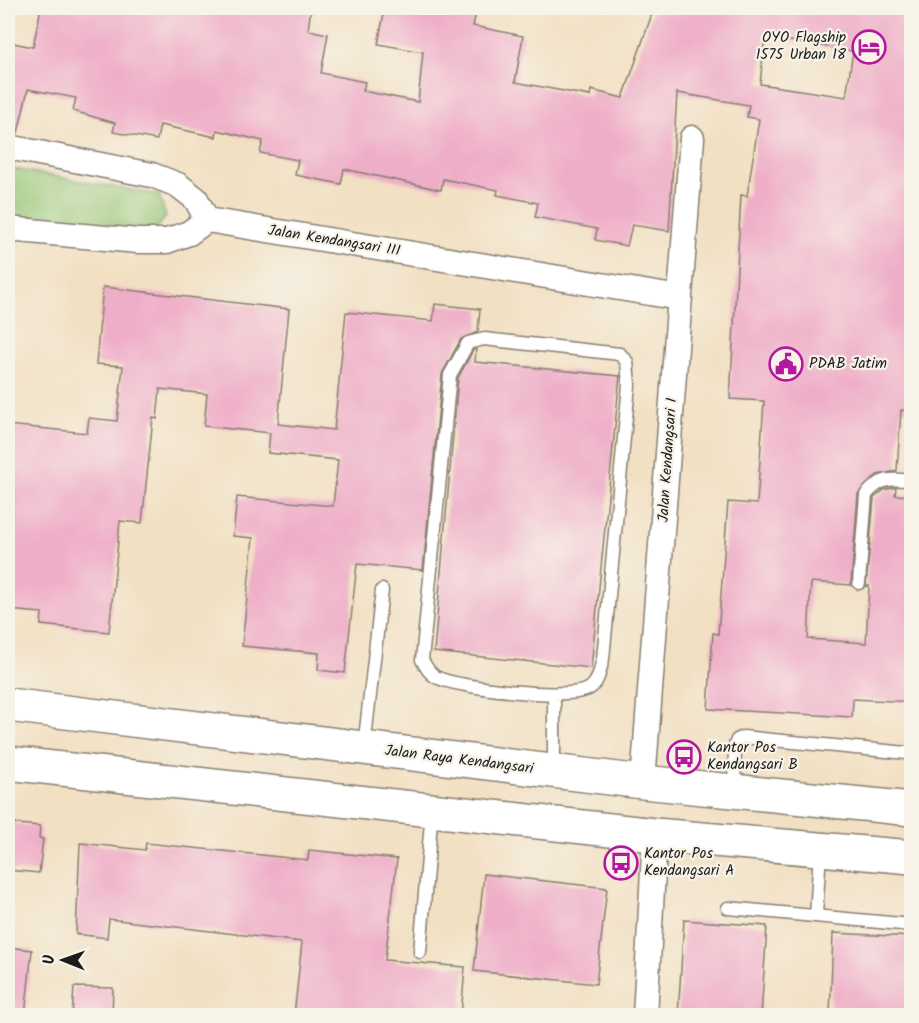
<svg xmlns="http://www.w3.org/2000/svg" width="919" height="1023" font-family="Kalam,sans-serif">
<rect width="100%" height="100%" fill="#f7f3e8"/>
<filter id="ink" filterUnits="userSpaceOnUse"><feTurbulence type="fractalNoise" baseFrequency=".0167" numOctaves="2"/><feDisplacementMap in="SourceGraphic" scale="12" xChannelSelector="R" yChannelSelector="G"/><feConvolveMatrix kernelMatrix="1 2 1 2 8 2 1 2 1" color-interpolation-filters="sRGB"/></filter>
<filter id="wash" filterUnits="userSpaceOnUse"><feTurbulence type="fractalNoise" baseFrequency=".008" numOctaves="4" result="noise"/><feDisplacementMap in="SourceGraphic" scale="24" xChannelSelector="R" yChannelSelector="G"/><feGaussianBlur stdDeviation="1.35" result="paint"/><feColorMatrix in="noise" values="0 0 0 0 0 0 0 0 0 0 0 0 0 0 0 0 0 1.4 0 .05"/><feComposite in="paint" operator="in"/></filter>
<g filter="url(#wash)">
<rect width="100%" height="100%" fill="#f2e0c3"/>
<path fill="#95c676" stroke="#587149" stroke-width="1.5" d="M8,168L159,195L166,217L151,234L8,216Z"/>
<g id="blocks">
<path fill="#efaec8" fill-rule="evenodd" d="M41,8H311L308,30L328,34L321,73L365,82L363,91L418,102L423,52L378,44L385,8H477L473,26L523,36L515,82L590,96L591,90L623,98L654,8H912V411L901,410L897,471L877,475L858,494L851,585L811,582L808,639L866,643L869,586H866L874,498L884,490L892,488H896L895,495L912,496V702L853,699L852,717L708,709L713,633L718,634L728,502L757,504L764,401L730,399L741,195L747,196L759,119L747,117L749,105L677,93L669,231L632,225L627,246L595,240L597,229L535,217L538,203L497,195L498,190L443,179L441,190L344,169L341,184L295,175L298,160L260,153L263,141L217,130L216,137L160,125L157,140L113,132L115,123L73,111L76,98L28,89L18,133L8,132V42L33,47ZM765,37L853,51L846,97L760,84Z
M103,287L289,309L278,424L334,430L346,312L433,321L435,304L480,309L478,332L461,339L442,374L423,570L357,564L345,673L318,670L319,653L242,646L253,538L233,536L237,497L333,506L338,460L268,453L270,433L204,426L207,394L160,389L157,419L153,418L142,523L120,521L109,632L41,625L42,613L8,610V425L87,433L89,418L117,421L123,366L96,364Z
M473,350H476L475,362L620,376L591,668L434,652L458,378Z
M8,823L40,826L39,838L43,839L39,873L8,870Z
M80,843L145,850L146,843L308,860L309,850L397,859L385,960L465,967L461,1016H294L302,942L109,919L107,938L76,934Z
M484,874L607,888L596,984L474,971Z
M684,920L767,926L761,1016H678Z
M833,933L912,937V1016H830Z
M8,947L32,950L25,1016H8Z
M74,987L113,988L112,1016H72Z"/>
</g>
</g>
<g filter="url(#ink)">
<use href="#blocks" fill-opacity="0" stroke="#877e70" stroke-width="1.5"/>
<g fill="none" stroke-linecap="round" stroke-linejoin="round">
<defs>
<path id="lane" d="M484,339L620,354L627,362L629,385L603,659C600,669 599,682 590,688C572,701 456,688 436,677C429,673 426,667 422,660L450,375L468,343Z
M859,583L866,495C880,478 890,478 912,481
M364,747L382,590
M554,768V695
M734,790L735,745L737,740L743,737L907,753
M728,908L912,925
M816,916L820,851
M420,952L432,810"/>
<path id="street" d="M8,147L152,175L178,185L196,199L207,220L680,298
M8,229L138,241H167L189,233L207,220
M643,782L692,138
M645,1016L655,835"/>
<path id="secondary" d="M8,705L643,782L912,809
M8,763L655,835L912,857"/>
</defs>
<use href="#lane" stroke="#877e70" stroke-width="15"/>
<use href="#street" stroke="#877e70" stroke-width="27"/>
<use href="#secondary" stroke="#877e70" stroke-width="36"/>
<use href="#lane" stroke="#fff" stroke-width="12"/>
<use href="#street" stroke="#fff" stroke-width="24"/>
<use href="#secondary" stroke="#fff" stroke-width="33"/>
</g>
</g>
<defs>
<symbol id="hotel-ring" viewBox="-11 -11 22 22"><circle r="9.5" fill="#f7f3e8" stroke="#b5179e" stroke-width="1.5"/><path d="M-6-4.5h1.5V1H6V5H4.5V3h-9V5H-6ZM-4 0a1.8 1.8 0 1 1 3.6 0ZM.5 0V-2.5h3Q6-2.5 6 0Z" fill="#b5179e"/></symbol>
<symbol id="civic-ring" viewBox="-11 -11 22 22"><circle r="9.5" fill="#f7f3e8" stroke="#b5179e" stroke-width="1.5"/><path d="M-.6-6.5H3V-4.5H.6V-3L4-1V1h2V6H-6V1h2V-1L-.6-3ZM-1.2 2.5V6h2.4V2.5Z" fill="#b5179e"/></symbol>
<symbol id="bus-ring" viewBox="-11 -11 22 22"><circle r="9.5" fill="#f7f3e8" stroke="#b5179e" stroke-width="1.5"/><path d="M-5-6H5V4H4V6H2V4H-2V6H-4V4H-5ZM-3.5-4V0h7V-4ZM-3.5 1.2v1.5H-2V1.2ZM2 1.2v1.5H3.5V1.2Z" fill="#b5179e"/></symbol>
</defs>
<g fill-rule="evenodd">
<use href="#hotel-ring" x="850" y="28" width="38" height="38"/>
<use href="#civic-ring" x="767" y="345" width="38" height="38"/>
<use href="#bus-ring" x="665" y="738" width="38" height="38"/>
<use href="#bus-ring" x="602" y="844" width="38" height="38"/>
</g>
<g text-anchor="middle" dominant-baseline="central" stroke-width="4.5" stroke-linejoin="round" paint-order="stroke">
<g font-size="15" fill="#1c1c1c" stroke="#f7f3e8" text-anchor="start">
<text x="846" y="38" text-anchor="end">OYO Flagship<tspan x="846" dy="17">1575 Urban 18</tspan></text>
<text x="809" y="364">PDAB Jatim</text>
<text x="707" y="748">Kantor Pos<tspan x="707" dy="17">Kendangsari B</tspan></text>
<text x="644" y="854">Kantor Pos<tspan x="644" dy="17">Kendangsari A</tspan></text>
</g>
<g font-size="15" fill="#1c1c1c" stroke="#f7f3e8">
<text transform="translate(334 241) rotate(9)">Jalan Kendangsari III</text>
<text transform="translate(668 460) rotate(-86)">Jalan Kendangsari I</text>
<text transform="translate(459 760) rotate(7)">Jalan Raya Kendangsari</text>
</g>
</g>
<rect width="919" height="1023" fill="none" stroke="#f7f3e8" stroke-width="30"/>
<g transform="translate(63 960) rotate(271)" stroke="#f7f3e8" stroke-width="4.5" paint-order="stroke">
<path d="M0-4.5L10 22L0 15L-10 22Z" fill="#1c1c1c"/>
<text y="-9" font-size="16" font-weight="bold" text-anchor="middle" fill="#1c1c1c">U</text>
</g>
</svg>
